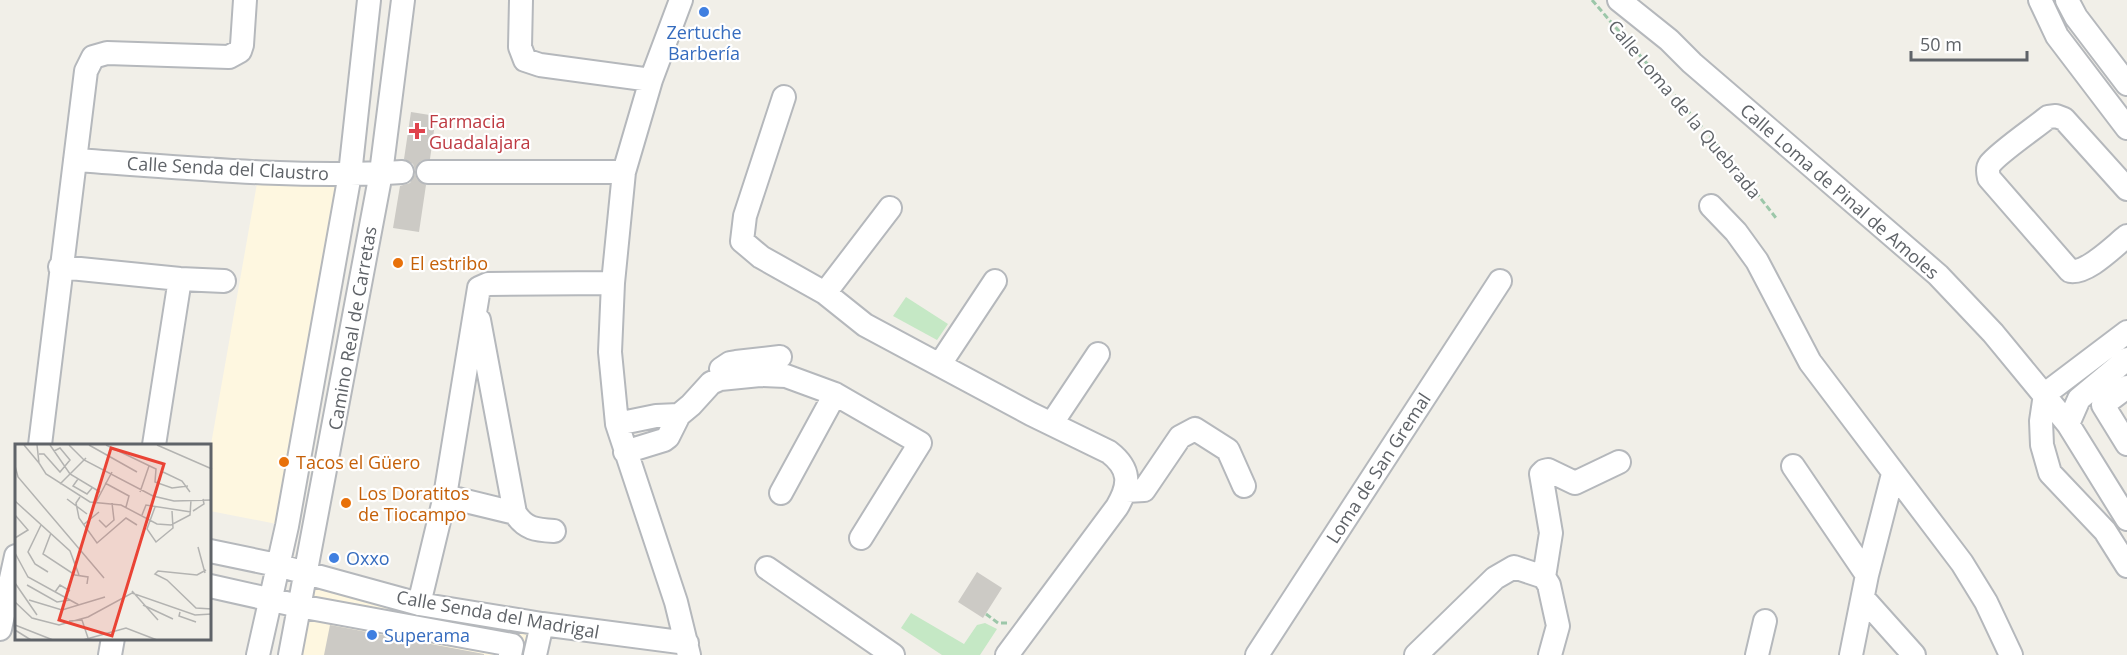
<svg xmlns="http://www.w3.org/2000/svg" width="2127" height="655" font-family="'Open Sans',sans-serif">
<rect width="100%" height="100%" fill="#f1efe8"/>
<path fill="#fef7e0" d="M259,172L350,174L287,526L210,511V450Z
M307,573L542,624L535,655H290Z"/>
<path fill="#c5e8c5" d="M906,297L948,324L937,340L893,316Z
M911,613L964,644L977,625L985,623L997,629L980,655H942L901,628Z"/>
<path fill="#cccac5" d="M411,112L436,116L430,159L421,161L415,170L413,164L404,159Z
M415,174L417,179L426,185L419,232L393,228L400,186L410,183Z
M977,572L1002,588L983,618L958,602Z
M330,625L484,654V655H324Z"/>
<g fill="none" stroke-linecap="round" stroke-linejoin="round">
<defs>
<path id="minor" d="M521,0L520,47L525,60L540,65L651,80
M681,0L651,80L624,172L613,283L610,352L617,424L676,602L689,655
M1619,0L1669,40L1692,63L1938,275L1993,333L2068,424L2127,519
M2040,0L2057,36L2127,128
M2067,0L2076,17L2127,84
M784,97L745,216L742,241L761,257L825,293L865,325L1031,414L1109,452C1131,469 1130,485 1117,507L1007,655
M75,160C183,167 293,179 402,172
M428,172H624
M2127,189L2064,119L2056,116L2048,117C2036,127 1998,153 1990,164C1987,168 1988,173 1989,178L2070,271C2087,274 2113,247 2127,236
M1711,206L1736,232L1757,261L1810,362L1962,563L1986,602L2011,655
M60,267L180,279L224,281
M825,293L890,208
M479,320L515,513C525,529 536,530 554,531
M2127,332L2045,394L2041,421L2042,445L2050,473L2105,531L2127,566
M940,364L995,281
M721,369L730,363L736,362L780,357
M2127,387L2103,405L2127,444
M1052,423L1098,354
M617,424L656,416L679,415
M2068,424L2079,399L2127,359
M40,445L86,71L93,57L107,53L229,57L240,51L242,45L245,0
M154,445L180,279
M625,452L664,440L668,437L679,415L691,405L711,383L720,379L760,375L786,376L835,394L920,443L861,538
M1793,466L1867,575
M1126,491L1144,490L1180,437L1195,429L1228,450L1244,486
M781,493L835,394
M445,496L515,513
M210,551L277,565L419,604L542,624L687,643
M767,568L893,655
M1544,577L1551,533L1541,474L1544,471L1548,470L1575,483L1619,462
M1544,577L1549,585L1558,626L1550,655
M210,586L299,606L512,645L510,655
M1863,598L1914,655
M419,604L445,496L479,288L488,284L613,283
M0,629L16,556
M110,655L113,638
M258,655L287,526L350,174L369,0
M290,655L381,173L403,0
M535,655L542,624
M1257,655L1500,281
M1416,655L1495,578L1514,567L1544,577
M1757,655L1765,621
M1851,655L1867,575L1893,474"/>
</defs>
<use href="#minor" stroke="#b5b8bc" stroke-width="26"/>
<path stroke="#9cc7a9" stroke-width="3" stroke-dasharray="6 3" stroke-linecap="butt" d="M1592,0L1733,163L1776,218
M986,614L998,623H1008"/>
<use href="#minor" stroke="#fff" stroke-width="22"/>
</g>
<g fill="#3f7fe0" stroke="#fff" stroke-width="2">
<circle cx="704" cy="12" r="6"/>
<circle cx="334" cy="558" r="6"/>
<circle cx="372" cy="635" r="6"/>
</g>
<path fill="#e0444e" stroke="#fff" stroke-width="2" d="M414 122h6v6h6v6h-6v6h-6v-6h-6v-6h6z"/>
<g fill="#e8710a" stroke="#fff" stroke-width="2">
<circle cx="398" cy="263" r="6"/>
<circle cx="284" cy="462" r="6"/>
<circle cx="346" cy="503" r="6"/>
</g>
<g text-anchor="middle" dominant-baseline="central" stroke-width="4.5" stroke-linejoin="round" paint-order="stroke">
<g font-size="18" fill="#366cbe" stroke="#fff" text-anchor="start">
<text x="704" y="32" text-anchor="middle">Zertuche<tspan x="704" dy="21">Barbería</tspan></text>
<text x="346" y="558">Oxxo</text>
<text x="384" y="635">Superama</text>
</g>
<g font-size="18" fill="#5f6368" stroke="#fff">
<text transform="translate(1685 109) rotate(50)">Calle Loma de la Quebrada</text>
<text transform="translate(228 168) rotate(3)">Calle Senda del Claustro</text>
<text transform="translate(1840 191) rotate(41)">Calle Loma de Pinal de Amoles</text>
<text transform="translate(352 328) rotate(-80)">Camino Real de Carretas</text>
<text transform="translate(1378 468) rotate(-57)">Loma de San Gremal</text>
<text transform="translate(498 614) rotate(10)">Calle Senda del Madrigal</text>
</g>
<g font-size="18" fill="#be3a42" stroke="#fff" text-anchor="start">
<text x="429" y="121">Farmacia<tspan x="429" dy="21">Guadalajara</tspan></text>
</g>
<g font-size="18" fill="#c56008" stroke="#fff" text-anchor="start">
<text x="410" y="263">El estribo</text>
<text x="296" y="462">Tacos el Güero</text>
<text x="358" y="493">Los Doratitos<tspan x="358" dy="21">de Tiocampo</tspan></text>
</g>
</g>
<g transform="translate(15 444)">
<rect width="196" height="196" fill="#f1efe8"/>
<path fill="none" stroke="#b3b3b1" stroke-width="1.5" d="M9,1L24,19M22,1L24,19L31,30L75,58L106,61L142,80L156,81L175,71L176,56M35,1L55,30L85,48M54,1L69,16L138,52L159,57L197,56M74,1L122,28M91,1L141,25L140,38L157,44L173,42M142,1L197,25M24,10H29L45,28L55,16L45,4L39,7M0,22L3,33L89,134M148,28L167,37L175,48M63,35L58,42L72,50L77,44M90,39L114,52L111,63M45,40L71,14M125,48L134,22M65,53L61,59L64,74L82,99L111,74L122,81M52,55L72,70M0,57L55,107L64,131M80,60L97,28M140,63L132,85L141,98L158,84L157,67M178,67L189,60L188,55M0,71L13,86L0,94M127,71L131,61L176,68M84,76L91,83L99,76L97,59M26,81L13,108L20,120L33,128M68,81L84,68M36,89L28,110L60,131L73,133L72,140M183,103L190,129M0,109L13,133L64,161M191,126L182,131L143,127L140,130L152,136L181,164L197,165M0,139L22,171M12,141L42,158L55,156M117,147L143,176M40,148L45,141L55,147M14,156L47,166L90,153M0,158L17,174L44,181L73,173L117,149L180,171L197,170M128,161L158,175M165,168L164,172L181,178M54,177L67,176L73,194M0,181L38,196M0,186L16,196M68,196L111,184L142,196"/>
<path fill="#ea4335" fill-opacity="0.15" stroke="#ea4335" stroke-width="3" d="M96,4L149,20L97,192L44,176Z"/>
<rect width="196" height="196" fill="none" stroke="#5f6368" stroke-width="3"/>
</g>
<path d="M1911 51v9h116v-9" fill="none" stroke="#5f6368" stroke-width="3"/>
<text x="1920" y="51" font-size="18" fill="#5f6368" stroke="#ffffff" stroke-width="4.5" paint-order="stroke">50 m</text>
</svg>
